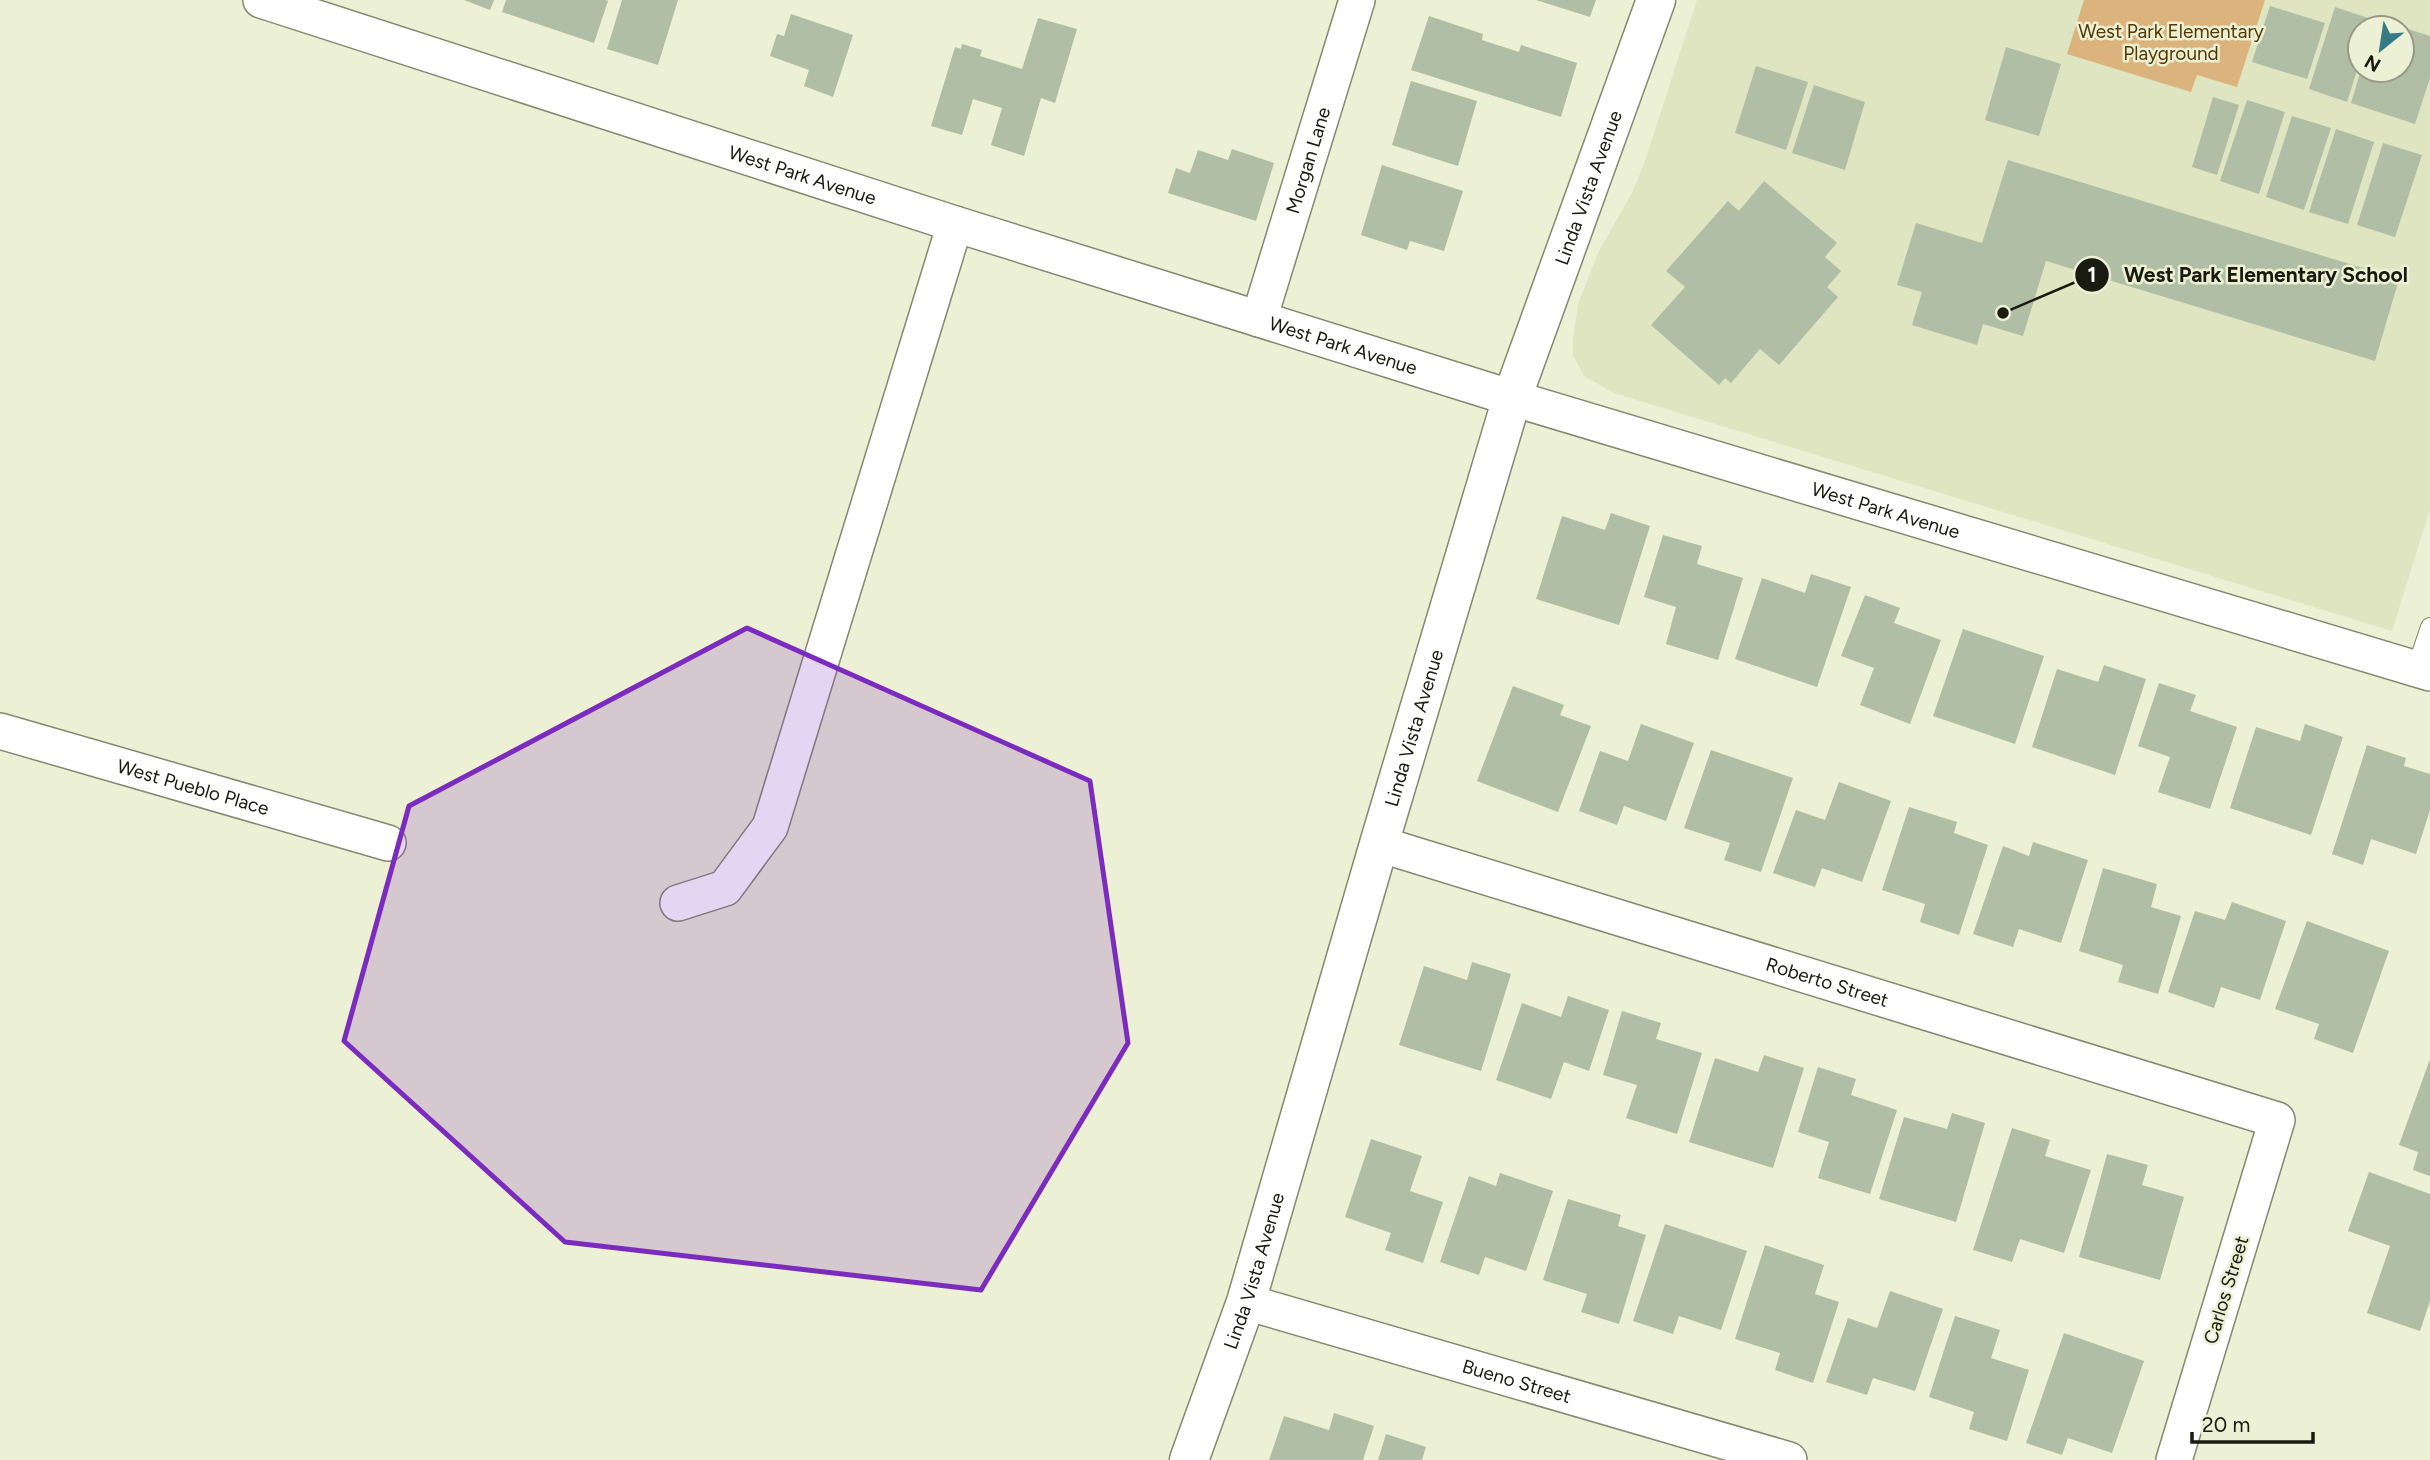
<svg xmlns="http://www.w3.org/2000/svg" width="2430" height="1460" font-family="Figtree,sans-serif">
<rect width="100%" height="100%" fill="#ecf0d4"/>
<path fill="#dfe4c1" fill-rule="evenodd" d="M1697,0H2430V509L2392,631L1614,393L1584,376L1573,355V339L1578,304L1598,253L1633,191L1646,158ZM2360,28H2402V70H2360Z"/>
<path fill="#dab47c" d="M2084,0H2265L2237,87L2197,75L2191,92L2067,54Z"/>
<path fill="#b0bea6" d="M464,0H494L490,10Z
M506,0H606L608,1L594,43L502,12Z
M622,0H678L658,65L607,49Z
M1536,0H1596L1590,17Z
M2270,6L2325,23L2307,79L2252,62Z
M2335,7L2374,20L2371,28H2360V61L2347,102L2309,89Z
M791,14L853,35L833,97L804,86L809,70L770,56L777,34L784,36Z
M1429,16L1483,34L1482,40L1519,52L1521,45L1577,63L1561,117L1411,70Z
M1038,18L1077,29L1055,103L1041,98L1024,156L991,145L1002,108L973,99L962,135L931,126L955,47L961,49L962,44L982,50L980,56L1022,69Z
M2377,19L2430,36V78L2415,124L2351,103L2361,70H2402V28H2375Z
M2006,47L2061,64L2039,136L1985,120Z
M1756,66L1808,82L1786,150L1735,133Z
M1411,81L1477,101L1458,166L1392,145Z
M1814,85L1865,102L1845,170L1792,153Z
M2213,97L2239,105L2217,175L2192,167Z
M2247,100L2285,112L2259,194L2220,181Z
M2292,116L2331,128L2304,210L2266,197Z
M2336,129L2374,142L2348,224L2309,212Z
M2383,143L2422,155L2395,237L2357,225Z
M1232,149L1274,163L1256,221L1168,193L1176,168L1190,173L1198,150L1228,160Z
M2008,160L2399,279L2375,361L2046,261L2023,336L1983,324L1977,345L1912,325L1922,292L1897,285L1916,223L1982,243Z
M1382,165L1463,191L1444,251L1410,241L1407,250L1361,235Z
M1764,181L1837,243L1825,257L1841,271L1827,287L1838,297L1779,365L1760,349L1731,383L1725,378L1719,385L1651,325L1685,287L1666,271L1728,201L1739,211Z
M1611,513L1650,526L1619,625L1536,599L1562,516L1605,530Z
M1663,535L1702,546L1697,564L1743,578L1718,660L1666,644L1676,607L1644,597Z
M1811,574L1851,587L1817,687L1735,659L1762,578L1805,593Z
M1865,595L1900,608L1894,623L1941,640L1910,724L1860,705L1874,668L1841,656Z
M1963,629L2044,656L2015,744L1933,716Z
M2104,665L2146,679L2115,775L2032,747L2057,669L2098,682Z
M2159,683L2196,695L2190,711L2237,727L2210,809L2158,792L2170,757L2138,746Z
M1513,686L1564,705L1560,715L1591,726L1558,812L1477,781Z
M1641,724L1694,743L1666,821L1624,806L1617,825L1579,811L1600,751L1628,761Z
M2305,724L2343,737L2311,835L2230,808L2256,727L2300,741Z
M2367,745L2406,758L2404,766L2430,774V810L2416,854L2371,839L2363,865L2332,854Z
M1711,750L1793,778L1761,872L1724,860L1730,843L1684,828Z
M1839,782L1891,801L1862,882L1822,868L1815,887L1773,873L1796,810L1825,820Z
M1909,807L1957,822L1954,833L1988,845L1959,935L1920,922L1925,904L1882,890Z
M2033,842L2088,860L2061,943L2019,929L2013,947L1973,934L2003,846L2029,856Z
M2103,868L2157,884L2151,907L2181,916L2158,994L2118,982L2123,965L2079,951Z
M2232,902L2286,921L2260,1000L2221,987L2214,1008L2168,992L2195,911L2225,920Z
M2307,921L2389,951L2353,1053L2314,1039L2319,1024L2275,1009Z
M1472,962L1511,974L1481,1071L1399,1045L1424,966L1467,980Z
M1568,996L1609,1010L1589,1071L1564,1062L1551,1099L1496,1080L1522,1003L1561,1017Z
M1622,1011L1661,1023L1656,1039L1702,1053L1677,1134L1626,1118L1637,1085L1603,1075Z
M1764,1055L1804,1068L1773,1168L1689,1142L1715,1058L1758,1072Z
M2430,1059V1176L2413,1170L2418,1152L2399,1145Z
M1818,1067L1856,1079L1851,1095L1897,1110L1870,1194L1818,1178L1829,1142L1798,1132Z
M1952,1113L1985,1123L1956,1222L1879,1199L1904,1117L1947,1129Z
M2012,1128L2050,1140L2045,1156L2091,1170L2064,1253L2020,1239L2012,1262L1973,1250Z
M1371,1139L1422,1156L1410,1191L1443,1202L1423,1263L1385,1250L1391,1233L1345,1217Z
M2107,1154L2148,1165L2142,1185L2184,1197L2160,1280L2079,1257Z
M2369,1172L2430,1194V1301L2420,1331L2367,1313L2390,1246L2348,1231Z
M1500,1173L1553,1191L1526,1271L1485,1257L1479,1275L1440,1262L1469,1176L1496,1186Z
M1568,1199L1621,1215L1618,1226L1646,1235L1619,1324L1581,1312L1587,1294L1543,1280Z
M1665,1224L1747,1251L1721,1330L1679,1316L1673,1334L1633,1321Z
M1765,1245L1824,1265L1815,1294L1839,1302L1813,1383L1775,1370L1780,1353L1735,1339Z
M1890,1291L1943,1309L1915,1391L1873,1378L1867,1395L1826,1382L1848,1318L1877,1328Z
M1955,1316L2000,1330L1991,1358L2029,1370L2007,1441L1969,1429L1974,1412L1929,1397Z
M2064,1333L2144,1361L2112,1453L2068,1438L2062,1455L2026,1443Z
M1334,1413L1374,1426L1363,1460H1269L1284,1416L1329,1430Z
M1386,1434L1426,1447L1422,1460H1378Z"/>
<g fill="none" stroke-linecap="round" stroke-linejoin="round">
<defs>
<path id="lane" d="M2416,669L2430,627"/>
<g id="street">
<path id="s1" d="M261,0L955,224L1512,398L2430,673"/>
<path id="s2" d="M1259,319L1357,0"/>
<path id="s3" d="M0,731L388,843"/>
<path id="s4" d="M1379,844L2277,1120L2174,1460"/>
<path d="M678,903L725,888L770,827L955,224"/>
<path id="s5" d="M1246,1302L1789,1460"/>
</g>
<g id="secondary">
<path id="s6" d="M1189,1460L1246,1302L1379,844L1512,398L1656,0"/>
</g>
</defs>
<use href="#lane" stroke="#85886f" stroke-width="20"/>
<use href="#street" stroke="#85886f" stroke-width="38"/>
<use href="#secondary" stroke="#85886f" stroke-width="41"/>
<use href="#lane" stroke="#fff" stroke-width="18"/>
<use href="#street" stroke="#fff" stroke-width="35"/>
<use href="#secondary" stroke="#fff" stroke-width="38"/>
</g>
<path fill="#7b2cbf" fill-opacity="0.2" stroke="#7b2cbf" stroke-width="5" stroke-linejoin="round" d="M747,628L1090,781L1128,1043L981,1290L565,1242L344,1041L409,806Z"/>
<g text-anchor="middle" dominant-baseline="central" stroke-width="5" stroke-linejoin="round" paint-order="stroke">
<g font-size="19" fill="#543700" stroke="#ecf0d4">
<text x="2171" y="31">West Park Elementary<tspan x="2171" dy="22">Playground</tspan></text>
</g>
<g font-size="19" fill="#191a10" stroke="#ecf0d4">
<text stroke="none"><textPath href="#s2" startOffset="166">Morgan Lane</textPath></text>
<text stroke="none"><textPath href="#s1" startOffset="569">West Park Avenue</textPath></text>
<text stroke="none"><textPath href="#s6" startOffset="1334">Linda Vista Avenue</textPath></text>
<text stroke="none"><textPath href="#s1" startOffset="1136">West Park Avenue</textPath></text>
<text stroke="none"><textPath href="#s1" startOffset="1703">West Park Avenue</textPath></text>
<text stroke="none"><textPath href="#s6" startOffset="766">Linda Vista Avenue</textPath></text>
<text stroke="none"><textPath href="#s3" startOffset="201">West Pueblo Place</textPath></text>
<text stroke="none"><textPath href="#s4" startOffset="469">Roberto Street</textPath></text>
<text stroke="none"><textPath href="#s6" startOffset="200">Linda Vista Avenue</textPath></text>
<text transform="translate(2226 1290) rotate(-73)">Carlos Street</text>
<text stroke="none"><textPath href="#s5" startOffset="282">Bueno Street</textPath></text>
</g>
</g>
<path fill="none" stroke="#191a10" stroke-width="2.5" d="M2003 313L2092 275"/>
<g fill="#191a10" stroke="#ecf0d4" stroke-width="2.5">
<circle cx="2003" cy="313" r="7"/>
<circle cx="2092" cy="275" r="18"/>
</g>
<g font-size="21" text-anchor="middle" font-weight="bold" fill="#fff">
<text x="2092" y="282">1</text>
</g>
<g font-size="21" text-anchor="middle" font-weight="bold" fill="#191a10" stroke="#ecf0d4" stroke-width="5" stroke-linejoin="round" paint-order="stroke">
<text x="2266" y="282">West Park Elementary School</text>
</g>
<g transform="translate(2381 49) rotate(210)"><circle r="33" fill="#ecf0d4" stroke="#989a86" stroke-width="2"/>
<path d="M0-5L12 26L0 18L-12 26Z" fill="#357b86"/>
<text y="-10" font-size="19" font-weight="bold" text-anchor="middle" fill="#191a10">N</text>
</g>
<path d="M2192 1432v10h121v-10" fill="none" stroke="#191a10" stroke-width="3.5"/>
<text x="2202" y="1432" font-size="21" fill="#191a10" stroke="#ecf0d4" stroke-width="5" paint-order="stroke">20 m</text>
</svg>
